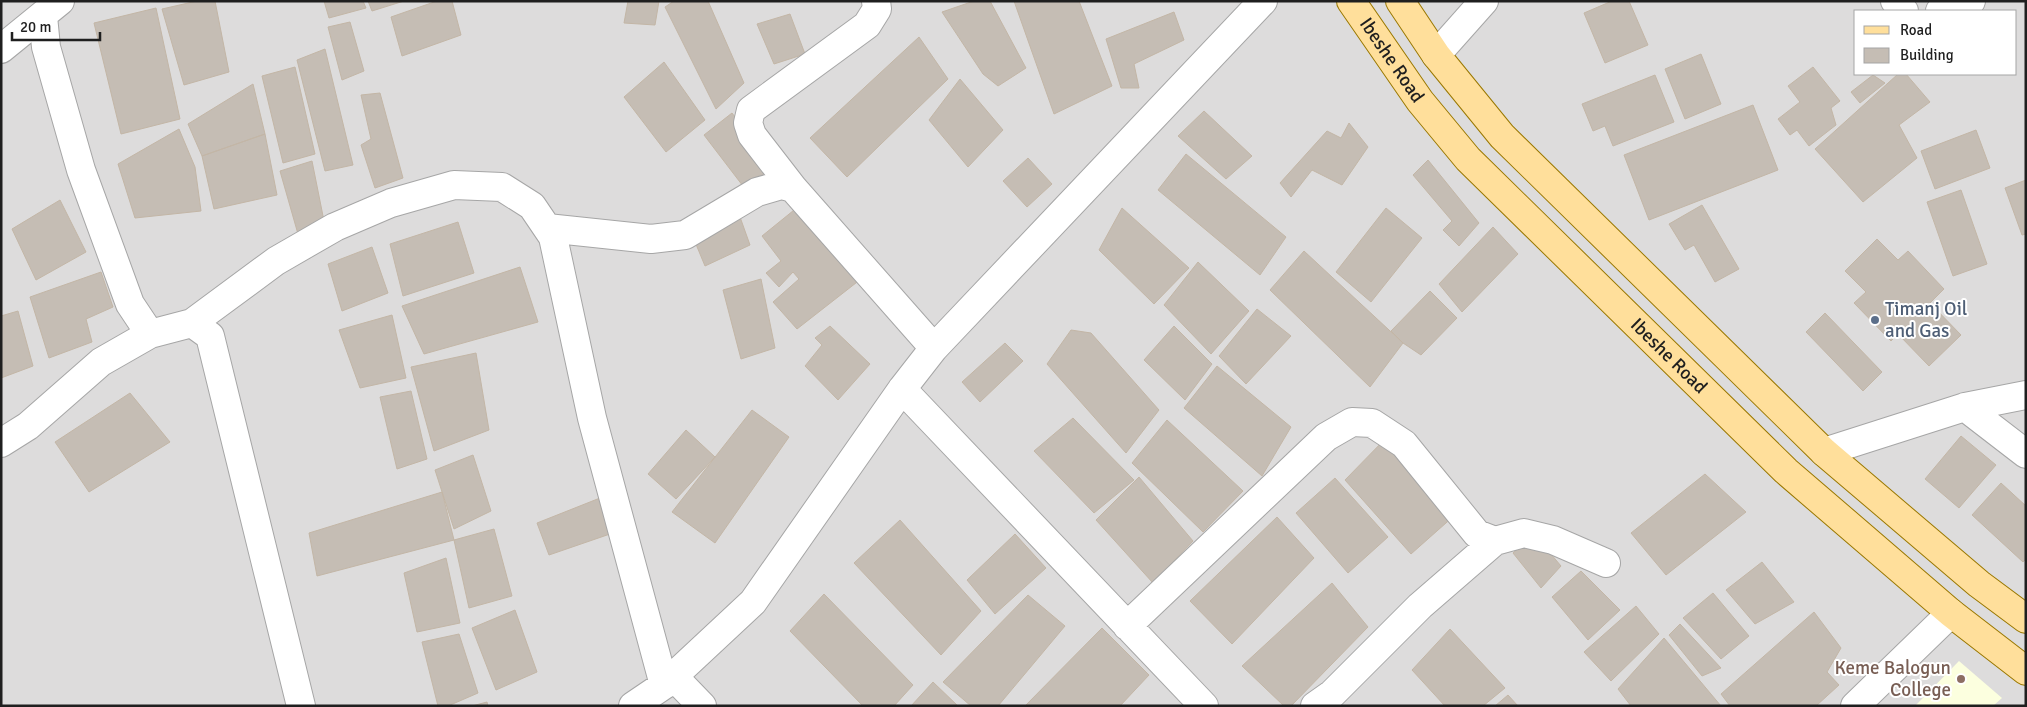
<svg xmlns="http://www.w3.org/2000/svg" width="2027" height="707" font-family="Signika,sans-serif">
<rect width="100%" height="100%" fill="#f0eee5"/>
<path fill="#dddcdc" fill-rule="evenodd" d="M1,1H2026V706H1ZM1856,11H2016V74H1856Z"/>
<path fill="#fcffdf" d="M1959,661L2002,698L1993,706H1915Z"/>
<path fill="#c5bdb4" stroke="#c3b6a6" d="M197,1H215L229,72L184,85L162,9Z
M324,1H363L366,8L329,18Z
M368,1H404L372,11Z
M437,1H452L461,35L402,56L391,17Z
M628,1H659L655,25L624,23Z
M674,1H708L744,83L716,109L665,7Z
M974,1H990L1026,68L998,86L983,74L942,12Z
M1014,1H1079L1112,86L1054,114Z
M1612,1H1629L1648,45L1605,63L1584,13Z
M156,8L180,119L121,134L94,23Z
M1174,12L1184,40L1134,64L1139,88H1121L1106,39Z
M790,14L805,54L774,64L757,24Z
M350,22L364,71L342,80L328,27Z
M919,37L948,79L847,177L810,138Z
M325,49L353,165L325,171L297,60Z
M1701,54L1721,104L1685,119L1665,69Z
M664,62L705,120L666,152L624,97Z
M295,67L315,154L283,163L262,76Z
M1813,67L1840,101L1831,108L1836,125L1809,146L1797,130L1790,135L1778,119L1800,102L1788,86Z
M1898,74H1906L1930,102L1899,125L1917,158L1863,202L1815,149Z
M1655,75L1674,122L1613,146L1605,126L1593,131L1582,104Z
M1873,75L1885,83L1860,103L1851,92Z
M960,79L1003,130L968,167L929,120Z
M253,84L265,134L202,156L188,124Z
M380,93L403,178L375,188L361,145L371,139L361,95Z
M1753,105L1778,170L1649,220L1624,155Z
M1204,111L1252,156L1226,179L1178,136Z
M732,113L774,168L746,190L704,135Z
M1349,123L1368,147L1342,185L1312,170L1291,197L1280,183L1327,131L1341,138Z
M179,129L195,167L201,211L135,218L118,164Z
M1976,130L1990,168L1935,189L1921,151Z
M265,134L277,195L214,209L202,156Z
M1186,154L1286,237L1260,275L1158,190Z
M1028,158L1052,184L1027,207L1003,181Z
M1428,160L1479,223L1459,246L1443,230L1452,221L1413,175Z
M312,161L324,221L298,234L280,171Z
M2026,180V234L2022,235L2005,188Z
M1961,190L1987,264L1953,276L1927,202Z
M60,200L86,252L36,280L12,229Z
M1702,205L1739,269L1715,282L1694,245L1685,250L1669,224Z
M799,206L861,279L797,329L773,302L799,279L793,272L779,287L766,273L781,261L762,236Z
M1122,208L1189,268L1154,304L1099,250Z
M1386,208L1422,238L1371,302L1336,272Z
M740,217L750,245L705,266L693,237Z
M458,222L474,273L403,296L390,244Z
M1493,227L1518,254L1462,312L1439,284Z
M1877,239L1898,260L1908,251L1944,289L1930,303L1961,335L1929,366L1898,334L1891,341L1854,303L1866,292L1845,271Z
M372,247L388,293L342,311L328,264Z
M1304,251L1403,343L1370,387L1270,290Z
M1198,262L1249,311L1211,354L1164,305Z
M520,267L538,322L424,354L402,306Z
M101,272L113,307L86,319L92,342L49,358L30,297Z
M761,279L775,348L741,359L723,290Z
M1430,291L1457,318L1421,355L1403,343L1391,331Z
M1257,309L1291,336L1246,384L1219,356Z
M18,311L33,366L1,378V316Z
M1825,313L1882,372L1863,391L1806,332Z
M392,315L406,378L360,388L339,330Z
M830,326L870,364L838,400L805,366L822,345L815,338Z
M1174,326L1212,364L1185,400L1144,360Z
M1071,330L1091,333L1159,410L1126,453L1047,364Z
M1005,343L1023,361L980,402L962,382Z
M476,353L489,430L434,451L411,367Z
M1217,366L1291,427L1262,476L1184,408Z
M411,391L427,459L397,469L380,397Z
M130,393L170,442L89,492L55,442Z
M752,410L789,437L715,543L672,512Z
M1073,418L1134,480L1094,513L1034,451Z
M1167,420L1243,491L1203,532L1132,463Z
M686,430L715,457L676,499L648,474Z
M1961,436L1996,465L1959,508L1925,479Z
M1387,437L1455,515L1411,554L1345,480Z
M473,455L491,511L454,529L435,470Z
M1705,474L1746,512L1666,575L1631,533Z
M1139,477L1193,541L1153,583L1096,520Z
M1335,478L1388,537L1348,573L1296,513Z
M2001,483L2026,506V559L2023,562L1972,515Z
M442,492L454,540L317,576L309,533Z
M600,498L610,534L549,555L537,523Z
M1277,517L1314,558L1232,644L1190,601Z
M900,520L981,611L941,655L854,563Z
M494,529L512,596L469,608L454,540Z
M1015,534L1046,568L995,614L967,580Z
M1534,534L1561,566L1541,588L1513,553Z
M446,558L460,623L417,632L404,573Z
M1762,562L1794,602L1755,624L1726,590Z
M1581,571L1620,610L1588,640L1552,597Z
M1332,583L1368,627L1291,706H1284L1242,666Z
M1713,593L1749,636L1721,659L1683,618Z
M824,594L913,685L894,706H863L790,631Z
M1028,595L1065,626L998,706H971L943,682Z
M1636,606L1659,634L1611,681L1584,652Z
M515,610L537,672L496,690L472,628Z
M1814,612L1841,648L1827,672L1839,685L1816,706H1730L1721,694Z
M1680,624L1721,668L1702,676L1669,635Z
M1102,628L1149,675L1120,706H1025Z
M1450,629L1505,688L1483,706H1445L1412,670Z
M459,634L478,693L448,706H438L422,642Z
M1664,638L1721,706H1631L1618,689Z
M933,682L958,706H911Z
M1508,695L1518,706H1495Z
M487,702L488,706H472Z"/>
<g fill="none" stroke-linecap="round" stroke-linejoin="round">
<defs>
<path id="minor" d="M1895,1L1904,11
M1940,11L1971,1
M43,16L46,47L81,170L130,304L150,334
M1,49L60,1
M1436,55L1484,1
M793,188L752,135L748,123L751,110L867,25L877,9L876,1
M547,228L651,239L685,235L757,192L781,185L793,188L934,348
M192,323L276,261L335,227L391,203L454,185L502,187L532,206L553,237L592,418L664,685
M902,389L1204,706
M1965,407L2026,454
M1,443L28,426L101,362L150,334L192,323L210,336L301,706
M1824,452L1965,407L2026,395
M1127,626L1326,437L1352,422L1372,423L1404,444L1477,534L1495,541L1524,533L1553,540L1606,563
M673,676L702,706
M633,706L664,685L753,602L902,389L934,348L1263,1
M1315,706L1332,694L1420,606L1495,541
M1855,706L1951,613"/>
<g id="major">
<path id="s1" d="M1351,1L1420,101L1468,159L1786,471L1951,613L2026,671"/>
<path d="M1400,1L1436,55L1502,136L1824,452L1979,584L2026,619"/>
</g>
</defs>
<use href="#minor" stroke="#a6a6a6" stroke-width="30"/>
<use href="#major" stroke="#9a7800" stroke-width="30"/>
<use href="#minor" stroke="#fff" stroke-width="28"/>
<use href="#major" stroke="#ffdf9b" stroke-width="28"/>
</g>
<circle fill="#5c6f8a" stroke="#fff" stroke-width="2" cx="1875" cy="320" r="5"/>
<circle fill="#8d6e63" stroke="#fff" stroke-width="2" cx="1961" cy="679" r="5"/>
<g text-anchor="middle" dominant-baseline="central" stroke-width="4" stroke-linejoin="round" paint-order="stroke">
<g font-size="19" fill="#1f1f1f" stroke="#fff">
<text stroke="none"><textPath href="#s1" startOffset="72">Ibeshe Road</textPath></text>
<text stroke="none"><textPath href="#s1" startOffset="478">Ibeshe Road</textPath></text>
</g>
<g font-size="19" fill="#4e5e75" stroke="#fff" text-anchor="start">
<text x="1885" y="309">Timanj Oil<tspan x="1885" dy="22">and Gas</tspan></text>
</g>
<g font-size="19" fill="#785e54" stroke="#fff" text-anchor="end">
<text x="1951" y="668">Keme Balogun<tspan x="1951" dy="22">College</tspan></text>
</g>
</g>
<rect width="2027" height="707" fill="none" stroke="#1f1f1f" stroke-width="5"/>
<rect x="1854" y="10" width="162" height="65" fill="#ffffff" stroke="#a5a5a5"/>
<rect x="1864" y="26" width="25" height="8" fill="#ffdf9b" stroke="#a5a5a5"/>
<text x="1900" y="35" font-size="15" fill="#1f1f1f">Road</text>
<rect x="1864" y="48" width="25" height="15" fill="#c5bdb4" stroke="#a5a5a5"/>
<text x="1900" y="60" font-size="15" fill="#1f1f1f">Building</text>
<path d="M12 32v8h88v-8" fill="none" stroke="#1f1f1f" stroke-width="2.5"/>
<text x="20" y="32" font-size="15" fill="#1f1f1f" stroke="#ffffff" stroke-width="4" paint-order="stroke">20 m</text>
</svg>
